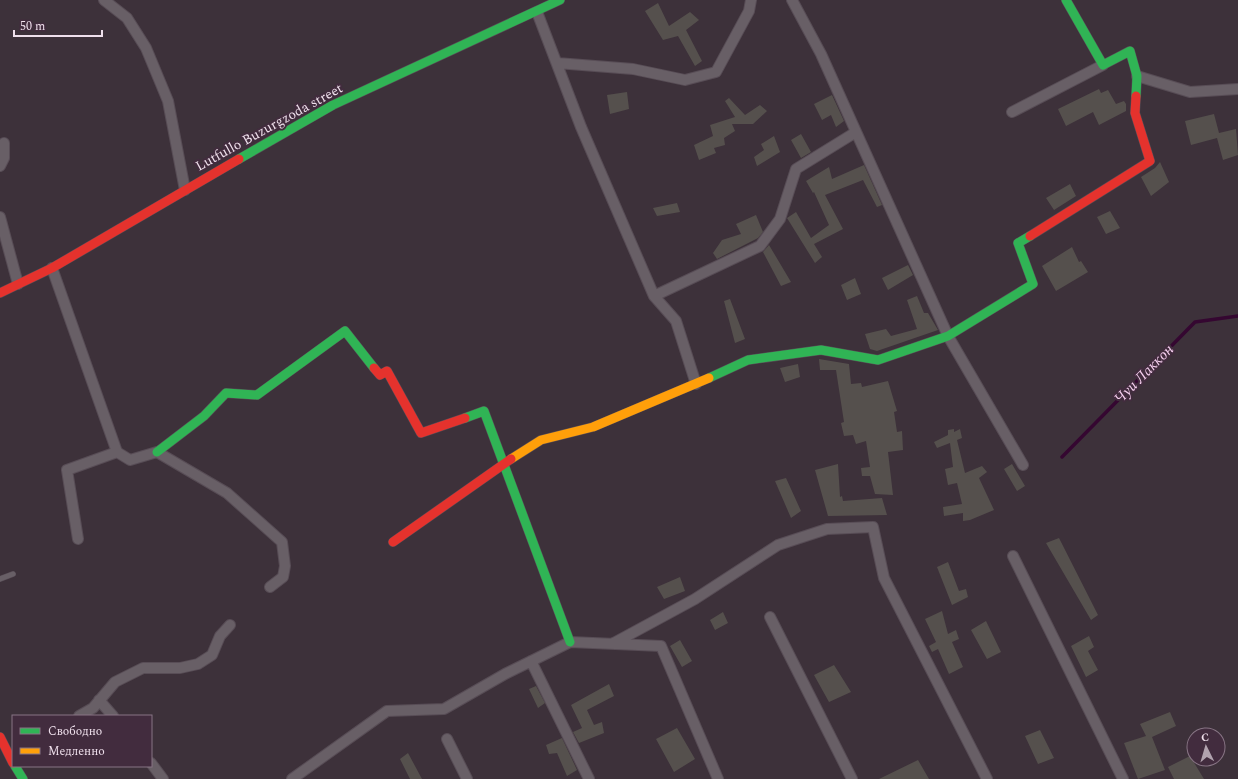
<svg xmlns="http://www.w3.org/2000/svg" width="1238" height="779" font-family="Spectral,serif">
<rect width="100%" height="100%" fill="#3d313a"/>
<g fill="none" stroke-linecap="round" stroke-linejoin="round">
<path stroke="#350731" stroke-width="3.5" d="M1062,457L1195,322L1238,316"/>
</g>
<path fill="#55504d" d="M658,3L669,26L690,12L699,20L686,30L702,61L695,66L678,36L663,40L645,11Z
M1099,89L1101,93L1108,90L1116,104L1124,101L1126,104V111L1099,125L1093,112L1066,126L1058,109Z
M627,92L629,109L610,114L607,95Z
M832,95L844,121L836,127L831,115L822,120L814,104Z
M729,98L745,115L760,105L767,111L753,124H732L735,131L724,138L725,145L714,148L716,153L699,160L694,145L713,136L710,125L735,117L725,101Z
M1214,114L1219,133L1236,129L1238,155L1223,160L1217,138L1191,145L1185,121Z
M801,134L811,152L801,158L791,140Z
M774,136L780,152L757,166L754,157L764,150L761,144Z
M1160,162L1169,182L1151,196L1141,177L1155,168Z
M864,165L882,205L877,207L863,180L825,195L843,229L814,244L822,257L815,263L787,218L796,212L811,238L829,225L814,192L813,193L806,181L829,167L832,179Z
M1070,184L1076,196L1054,210L1046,198Z
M677,203L680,212L657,216L653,208Z
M1110,211L1120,228L1106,234L1097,217Z
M756,215L763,232L758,238L717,259L713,253L722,240L741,234L736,224Z
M769,245L791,282L781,286L763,252Z
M1072,247L1079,262L1081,261L1088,272L1056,291L1042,266Z
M908,265L913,275L888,290L882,278Z
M855,278L861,294L847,300L841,285Z
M917,296L924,313H928L938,330L877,351L870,349L865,334L886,329L891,336L917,329L907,300Z
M730,299L745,339L735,343L724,301Z
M819,359L849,364L851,384L861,383L862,387L888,381L897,411L894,412L897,432L902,431L903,450L888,452L893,495L875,494L870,476H862L861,468L870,467L866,441L856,444L853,435L844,436L841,423L844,422L836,370H820Z
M798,364L800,377L785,382L780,368Z
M954,429V432L960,429L962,438L957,440L965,473L982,466L987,472L979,478L994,510L970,520L963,521V513L944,516L943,507L962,504L957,483L948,485L945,469L953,467L950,443L937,448L934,442L948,435V430Z
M838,464L840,497L842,496L843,501L882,498L887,515L828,516L815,470Z
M1012,464L1025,486L1017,491L1004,469Z
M786,478L801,511L791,518L775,481Z
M1059,538L1098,615L1091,620L1046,543Z
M948,562L959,591L966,589L968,597L952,605L937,567Z
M680,577L685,591L664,599L657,587Z
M942,611L948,634L956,630L959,639L952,642L963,667L949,674L938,649L932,652L929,646L936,642L925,619Z
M723,612L728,623L715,630L710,620Z
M986,621L1001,652L987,659L971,630Z
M1089,636L1094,647L1088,651L1098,670L1086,677L1071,646Z
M680,640L692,661L682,667L670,646Z
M834,665L851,692L829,702L814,675Z
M609,684L614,696L587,710L594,725L602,722L604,733L579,743L573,732L582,728L571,705Z
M536,686L545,703L538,708L529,689Z
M1170,712L1176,726L1152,737L1165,770L1138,779L1124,743L1146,736L1140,724Z
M677,728L695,759L674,772L656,739Z
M1040,730L1054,758L1038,764L1025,736Z
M562,738L577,770L567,776L557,753L549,754L546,745Z
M408,753L422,779H410L400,759Z
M1190,756L1204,779H1174L1168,767Z
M918,760L929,779H879Z"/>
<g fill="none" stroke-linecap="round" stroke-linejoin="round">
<defs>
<path id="lane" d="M0,579L13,574"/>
<path id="street" d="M104,0L127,18L146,48L168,101L185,190
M792,0L821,54L948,336L1023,465
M537,12L581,127L654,296L676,321L696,384
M557,63L633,69L685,80L716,72L749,11L751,0
M1137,76L1190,92L1238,89
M1012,112L1103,65
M0,166L4,158V143
M0,217L18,284
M52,268L117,452L130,460L157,452L227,493L282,542L285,566L283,577L270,587
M654,296L760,246L780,219L796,169L856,132
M78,539L67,470L117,452
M1013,556L1123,779
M770,617L852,779
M612,644L695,599L778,545L827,529L873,527L884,578L987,779
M531,661L589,779
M99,700L113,716
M79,716L93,708L115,682L143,668H180L198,664L212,655L220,636L230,625
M447,739L467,779
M151,763L163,779
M292,779L387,711L444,709L505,674L570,642L661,646L718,779"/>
<path id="fast" d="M1066,0L1103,65L1130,51L1137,76L1136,96
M239,159L333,105L560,0
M709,378L748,360L821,350L878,360L948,336L1033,284L1018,243L1030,236
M465,418L484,411L570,642
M157,452L204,416L226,393L257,395L345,331L374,368
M15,766L23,779"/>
<path id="slow" d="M511,459L541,440L593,427L709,378"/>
<path id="jam" d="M1030,236L1150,161L1135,113L1136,96
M0,293L52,268L239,159
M374,368L380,375L387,371L421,433L465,418
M393,542L511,459
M0,737L13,763"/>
</defs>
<use href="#lane" stroke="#584d56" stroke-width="6"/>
<use href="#street" stroke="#584d56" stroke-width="12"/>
<use href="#fast" stroke="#584d56" stroke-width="10"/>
<use href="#slow" stroke="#584d56" stroke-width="10"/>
<use href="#jam" stroke="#584d56" stroke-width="10"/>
<use href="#lane" stroke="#685f66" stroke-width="5"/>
<use href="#street" stroke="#685f66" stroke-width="10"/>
<use href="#fast" stroke="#30b455" stroke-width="9"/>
<use href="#slow" stroke="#ff9f0a" stroke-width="9"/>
<use href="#jam" stroke="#e5322d" stroke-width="9"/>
</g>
<g text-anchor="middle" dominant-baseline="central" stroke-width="4" stroke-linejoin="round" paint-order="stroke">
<g font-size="14" fill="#efe0ec" stroke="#422c3e">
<text transform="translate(269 127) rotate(-29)">Lutfullo Buzurgzoda street</text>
</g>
<g font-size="15" font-style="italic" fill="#f7d0f0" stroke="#422c3e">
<text transform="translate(1144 374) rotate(-45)">Чуи Лаккон</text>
</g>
</g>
<rect x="12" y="715" width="140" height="52" fill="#422c3e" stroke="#877484"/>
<rect x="20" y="728" width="20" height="6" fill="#30b455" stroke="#877484"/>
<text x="48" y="735" font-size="12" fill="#efe0ec">Свободно</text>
<rect x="20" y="748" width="20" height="6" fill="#ff9f0a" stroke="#877484"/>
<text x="48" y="755" font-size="12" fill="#efe0ec">Медленно</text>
<g transform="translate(1206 747) rotate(355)"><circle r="19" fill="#422c3e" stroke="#877484"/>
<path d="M0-3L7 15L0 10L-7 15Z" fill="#b1a3ae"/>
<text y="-6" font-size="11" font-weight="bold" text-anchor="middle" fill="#efe0ec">С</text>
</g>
<path d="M14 30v6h88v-6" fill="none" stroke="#efe0ec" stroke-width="2"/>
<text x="20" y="30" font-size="12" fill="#efe0ec" stroke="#422c3e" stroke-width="3" paint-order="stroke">50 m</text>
</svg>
